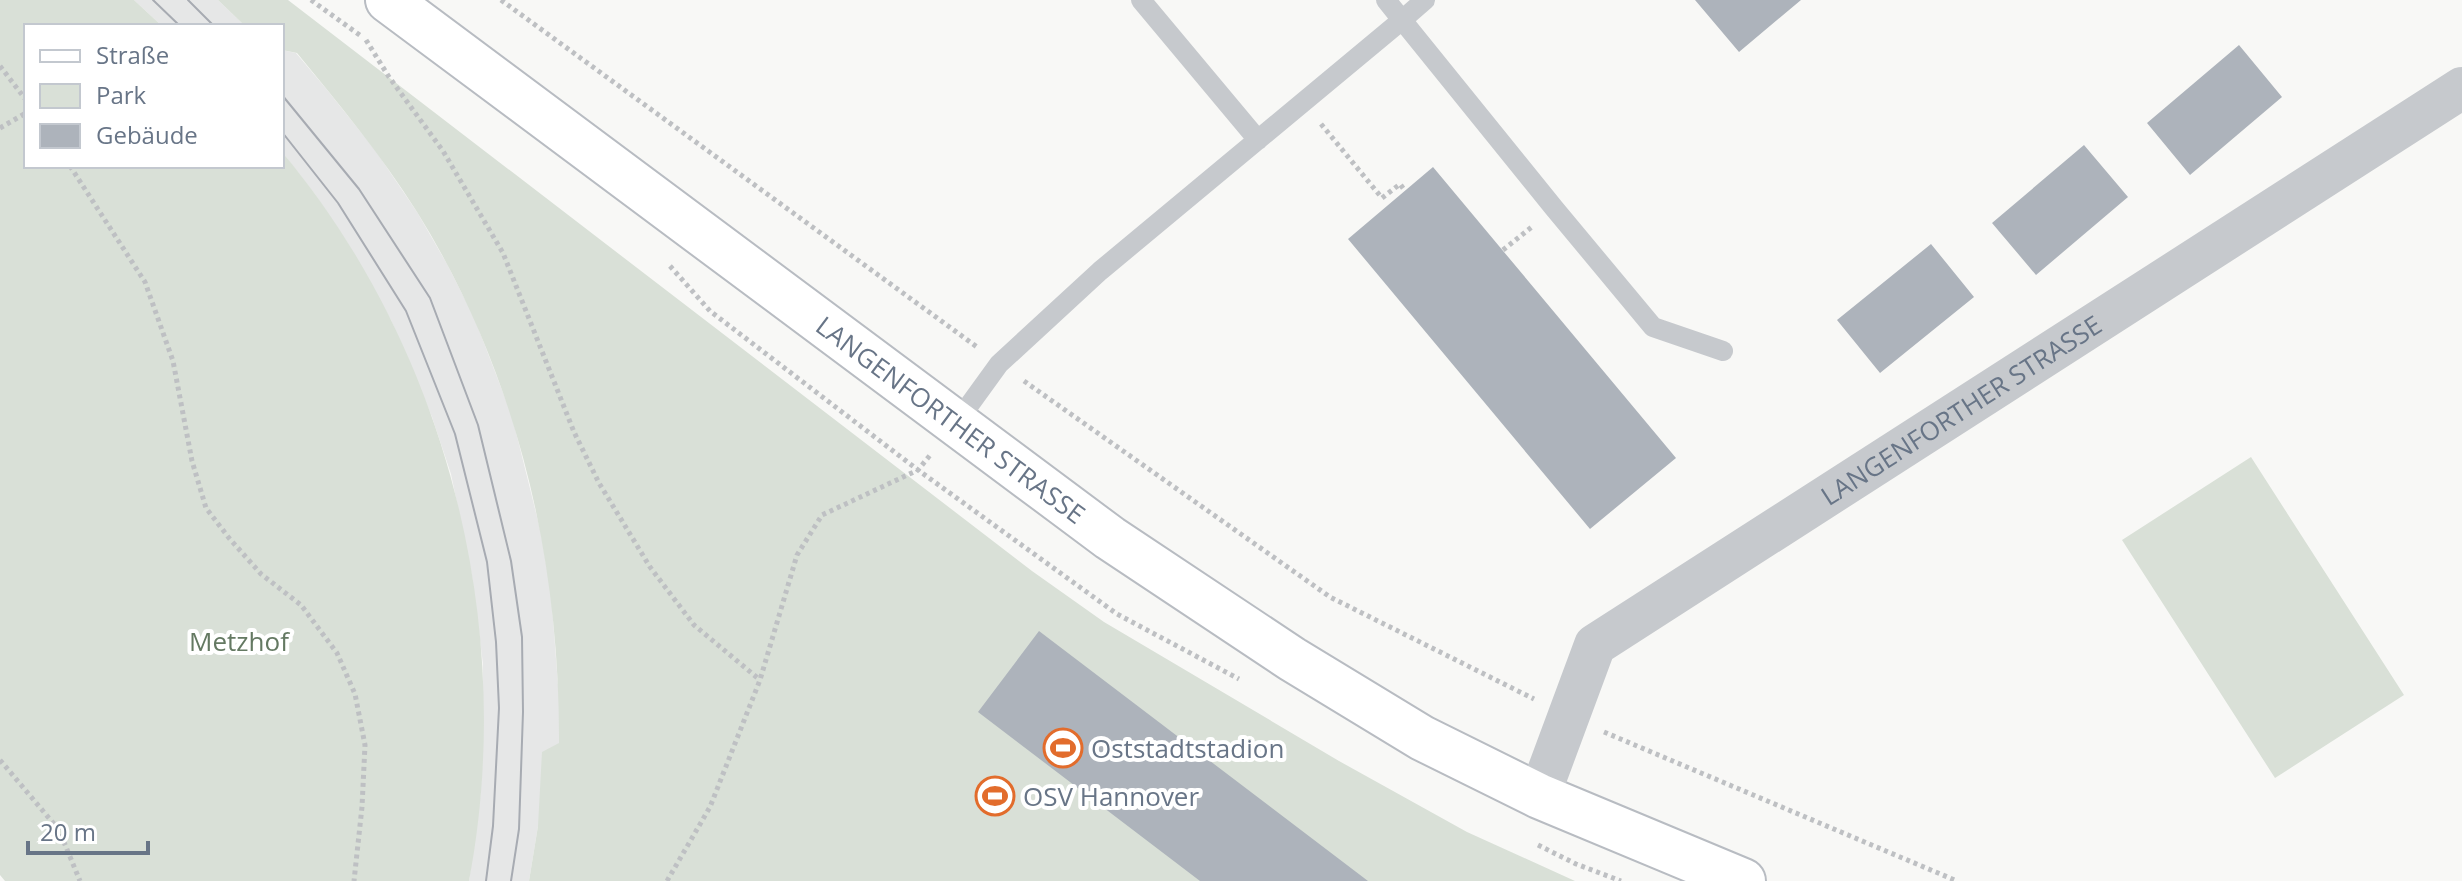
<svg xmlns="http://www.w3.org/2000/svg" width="2462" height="881" font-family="'Open Sans',sans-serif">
<rect width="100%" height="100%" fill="#f8f8f6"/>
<path fill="#e6e7e7" d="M134,0H218L245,26H162Z
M282,50L296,53L328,91L375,150L417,212L447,264L474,317L512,416L541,533L551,593L559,698V743L538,826L529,881H469L480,799L483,754V664L472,576L451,474L432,417L391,320L347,242L314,193L282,152Z"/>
<path fill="#d9e0d7" d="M0,0H134L162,26H26V166H282V152C448,350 517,628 469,881H5L0,875Z
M218,0H288L1032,571L1104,622L1339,761L1467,832L1575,881H529L538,826L542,752L559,743C560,556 516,371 417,212C382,156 339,104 297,53L282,50V26H245Z
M2251,457L2404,695L2275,778L2122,540Z"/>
<path fill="#adb3bb" d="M1695,0H1801L1739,52Z
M2239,45L2282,97L2190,175L2147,123Z
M2084,145L2128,197L2036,275L1992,223Z
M1433,167L1676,458L1590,529L1348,239Z
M1931,244L1974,297L1880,373L1837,320Z
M1039,631L1368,881H1200L978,712Z"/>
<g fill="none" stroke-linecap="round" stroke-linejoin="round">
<defs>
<g id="secondary">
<path id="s2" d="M388,0L1110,538L1292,659L1422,738L1539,796L1743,881"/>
</g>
</defs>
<use href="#secondary" stroke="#b8bcc2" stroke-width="48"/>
<path stroke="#bec0c3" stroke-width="5" stroke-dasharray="4 4" stroke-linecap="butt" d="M311,0L361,36
M501,0L977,347
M366,40L389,77L443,151L503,253L574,432L599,483L650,567L694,625L760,680
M0,66L26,100
M1321,124L1382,198L1400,184L1405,191
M0,128L26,113
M70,166L145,282L173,361L192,461L206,508L229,538L261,574L301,605L337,653L355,694L365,745L362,807L354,881
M1503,250L1533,226
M670,266L710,311L918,470L1117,614L1239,679
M1024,381L1330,597L1534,699
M1604,732L1957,881
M0,760L59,830L80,881
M1538,845L1576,864L1621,881
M667,881L710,807L760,680L797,555L822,515L918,470L931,454"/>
<path stroke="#c6c9cd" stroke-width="20" d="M1141,0L1258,140
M1386,0L1402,20L1425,0
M957,422L999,364L1100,271L1402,20L1554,208L1653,327L1723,351"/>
<path stroke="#c6c9cd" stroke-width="42" id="s1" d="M1539,796L1595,645L2462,88"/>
<use href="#secondary" stroke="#fff" stroke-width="44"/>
<path stroke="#a7abb2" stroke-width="2" d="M153,0L180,26
M188,0L214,26
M282,95L359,189L430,298L478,425L511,561L522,637L523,712L519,829L511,881
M282,132L338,203L406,311L455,434L487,562L496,642L499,708L493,826L486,881"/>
</g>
<defs>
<symbol id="stadium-ring" viewBox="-11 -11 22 22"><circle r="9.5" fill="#fff" stroke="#e26c2c" stroke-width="1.5"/><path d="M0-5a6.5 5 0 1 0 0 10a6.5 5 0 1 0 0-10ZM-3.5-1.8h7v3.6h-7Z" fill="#e26c2c"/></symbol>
</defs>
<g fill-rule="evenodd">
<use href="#stadium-ring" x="1041" y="726" width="44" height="44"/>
<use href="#stadium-ring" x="973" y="774" width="44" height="44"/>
</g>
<g text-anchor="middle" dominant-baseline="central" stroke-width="8" stroke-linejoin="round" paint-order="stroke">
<g font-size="26" fill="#687587" stroke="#fff">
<text stroke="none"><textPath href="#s1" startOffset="596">LANGENFORTHER STRASSE</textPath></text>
<text stroke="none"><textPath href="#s2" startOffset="702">LANGENFORTHER STRASSE</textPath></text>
</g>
<g font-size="26" fill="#647962" stroke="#fff">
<text x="239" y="641">Metzhof</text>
</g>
<g font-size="26" fill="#687587" stroke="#fff" text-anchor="start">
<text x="1091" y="748">Oststadtstadion</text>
<text x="1023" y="796">OSV Hannover</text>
</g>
</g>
<rect x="24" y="24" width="260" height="144" fill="#ffffff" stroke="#c3c8cf" stroke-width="2"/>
<rect x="40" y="50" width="40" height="12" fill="#ffffff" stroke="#c3c8cf" stroke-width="2"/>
<text x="96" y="64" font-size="24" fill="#687587">Straße</text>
<rect x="40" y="84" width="40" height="24" fill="#d9e0d7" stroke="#c3c8cf" stroke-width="2"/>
<text x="96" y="104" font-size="24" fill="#687587">Park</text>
<rect x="40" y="124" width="40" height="24" fill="#adb3bb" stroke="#c3c8cf" stroke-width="2"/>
<text x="96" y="144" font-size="24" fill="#687587">Gebäude</text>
<path d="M28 841v12h120v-12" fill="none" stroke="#687587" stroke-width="4"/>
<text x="40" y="841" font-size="24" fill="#687587" stroke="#ffffff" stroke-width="6" paint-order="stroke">20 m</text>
</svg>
